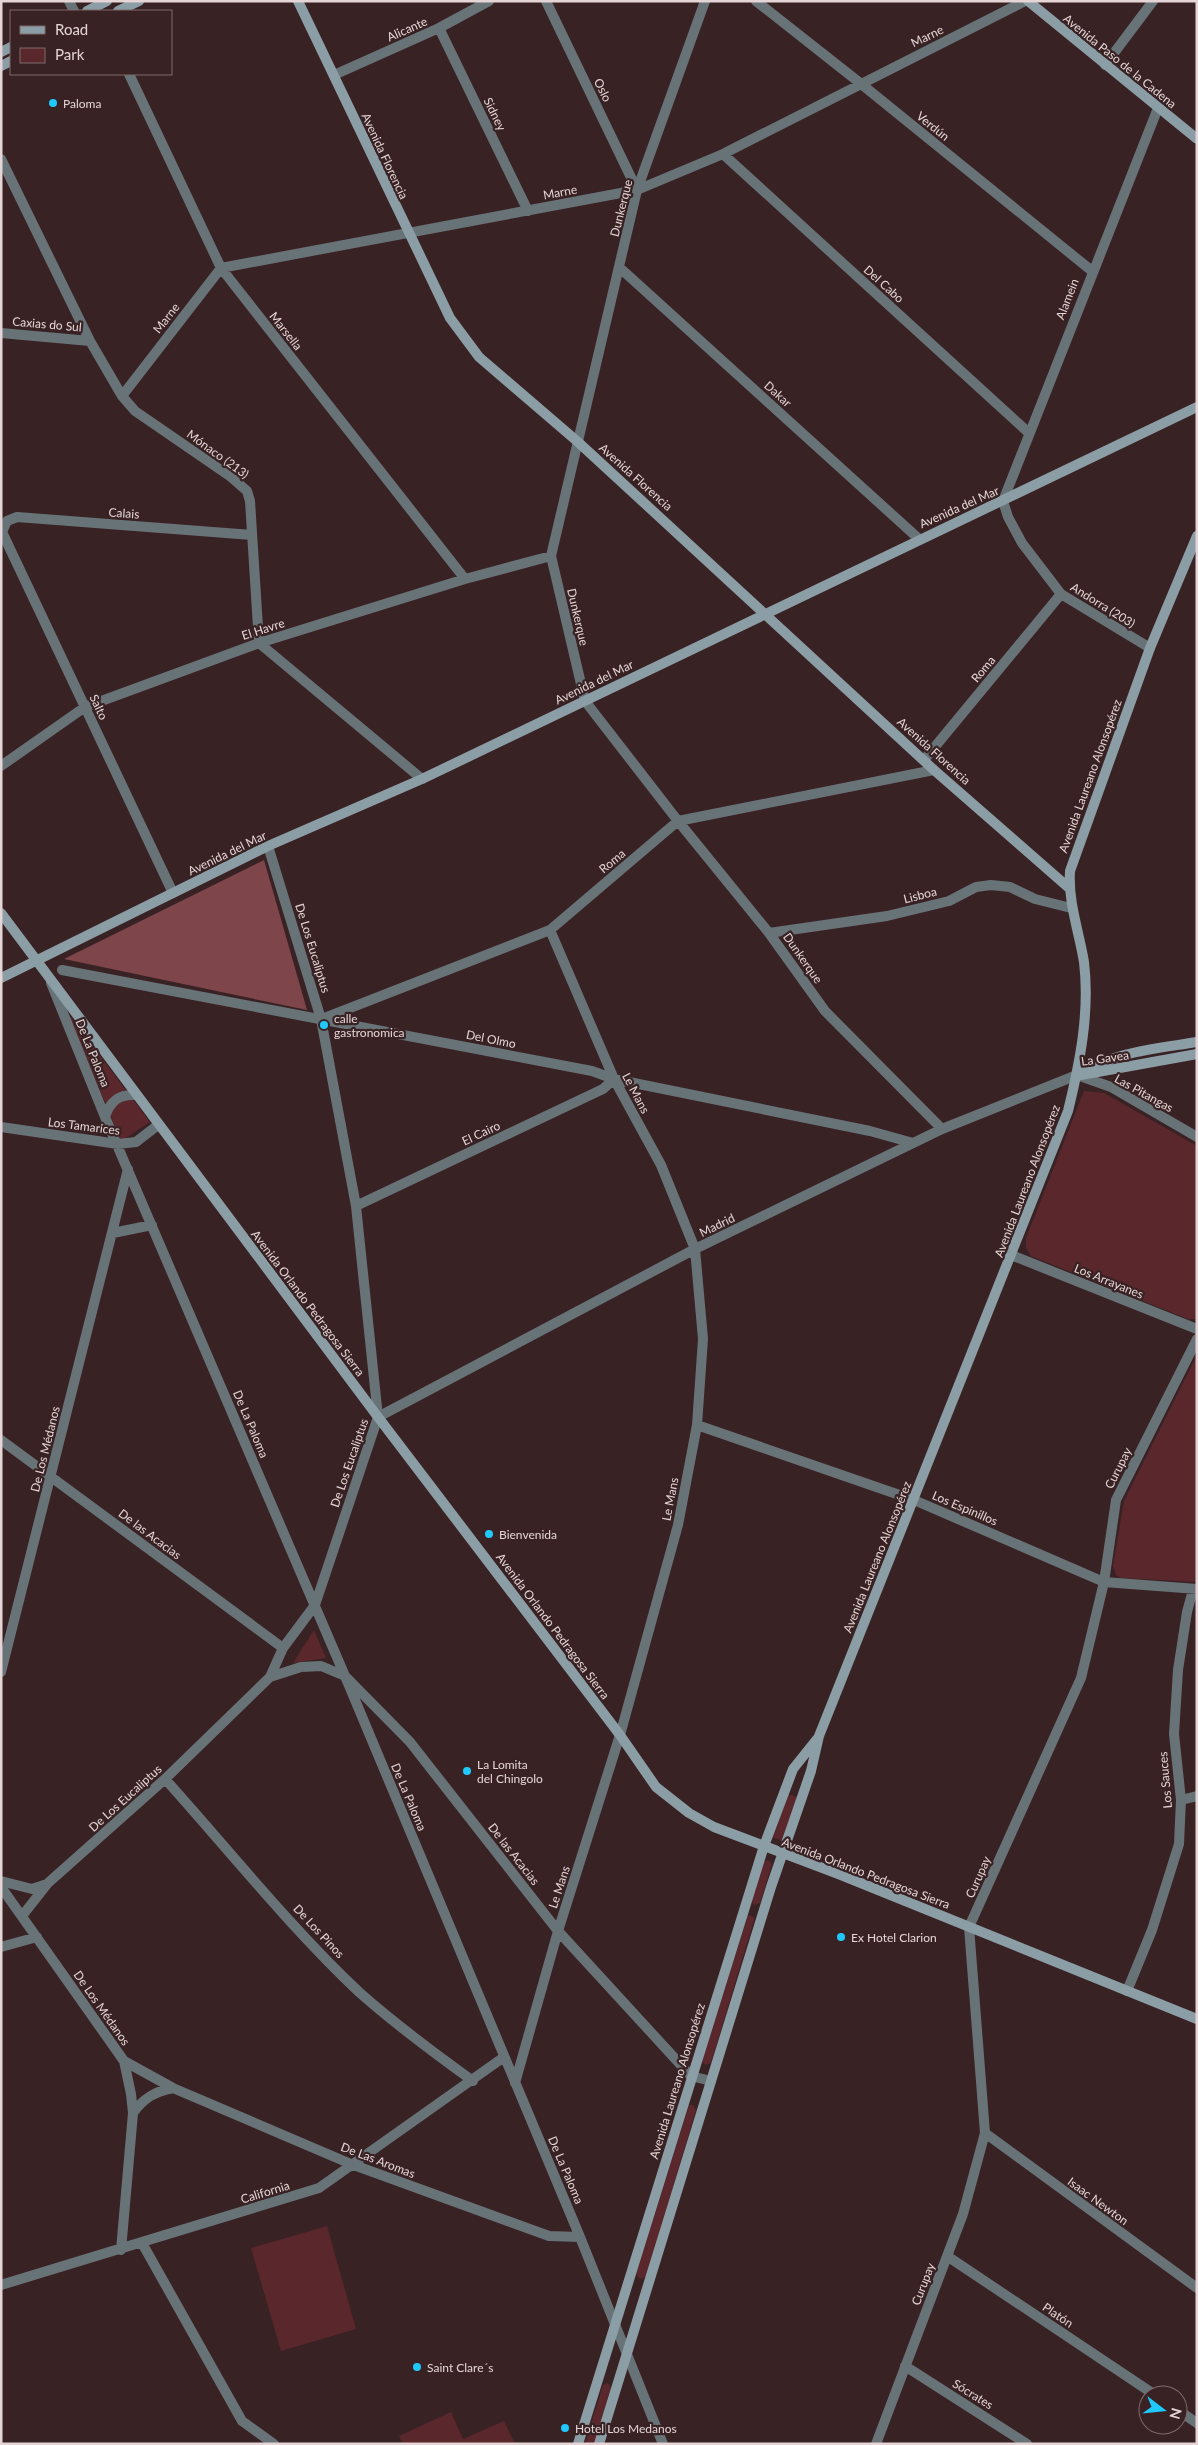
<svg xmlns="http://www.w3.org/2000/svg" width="1198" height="2445" font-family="Lato,sans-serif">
<rect width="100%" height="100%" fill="#392224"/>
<path fill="#59272c" d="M69,1015L150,1122L121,1141Z
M1084,1091L1104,1093L1197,1146V1319H1188L1031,1256L1026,1248V1238Z
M1197,1355V1582L1121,1578L1116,1575L1113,1566L1124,1501Z
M314,1630L326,1658L293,1663Z
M788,1794L797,1797L782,1840L773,1838Z
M768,1860L772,1864L760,1903L754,1905L751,1900L763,1862Z
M748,1915L754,1917V1920L711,2063L705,2065L702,2061Z
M689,2105H693L696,2110L646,2277L640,2279L636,2274Z
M327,2226L356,2329L281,2351L251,2248Z
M608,2383L611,2388L594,2444H585L603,2385Z
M451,2412L463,2439L504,2421L515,2444H403L399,2436Z"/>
<path fill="#7e454a" d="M264,860L307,1010L64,959Z"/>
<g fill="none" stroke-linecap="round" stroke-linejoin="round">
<path stroke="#687378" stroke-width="10" d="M69,1L74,11
M546,1L637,190
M705,1L637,190L551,556L585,701L678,821L769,933L825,1011L942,1129
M756,1L860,83L1092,271
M439,28L528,211
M1105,65L1153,1
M129,74L221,268L465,579
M334,75L439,28L489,1
M723,154L1029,433
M1,159L90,341L122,396L135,411L231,477L247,491L250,501L259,643L422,779
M620,268L919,539
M1,333L90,341
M122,396L221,268L637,190L723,154L1025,1
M1150,648L1061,594L1022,543L1008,517L1003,501L1158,108
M924,760L1061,594
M1,766L85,707L259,643L465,579L551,556
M173,893L2,532L7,521L17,517L252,535
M769,933L887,916L949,901L976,887L991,885L1010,887L1035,899L1071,908
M62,970L592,1071L614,1079L870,1131L913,1143
M51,983L105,1117L345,1676L580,2237L663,2444
M322,1019L550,930L678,821L934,770
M105,1117C110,1101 119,1094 135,1095
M1,1127L118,1144L136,1142L158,1125
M356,1206L603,1089L614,1079
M113,1233L152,1225
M1011,1255L1197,1329
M378,1417L695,1249L942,1129L1077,1075L1111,1087L1197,1137
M697,1425L914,1500L1104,1582L1197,1589
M1,1440L283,1648
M1,1672L128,1169
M270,1677L301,1667L321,1666L345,1676L410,1742L558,1931L691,2076L711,2081
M165,1779C228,1849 291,1928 359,1992C395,2024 434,2053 473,2081
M1181,1800L1197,1796
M1,1881L32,1889L47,1884
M1,1887L124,2061L131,2094L133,2113L121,2250
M22,1916L48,1883L165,1779L270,1677L283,1648L315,1605L378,1417L356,1206L321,1019L268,846
M1,1947L37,1937
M1127,1991L1152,1930L1179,1844L1181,1800L1174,1734L1178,1670L1187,1612L1193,1590
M124,2061L173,2088L351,2164L549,2236L580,2237
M515,2083L558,1931L620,1735L678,1525L697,1425L703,1339L695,1249L661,1165L614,1079L550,930
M133,2113C144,2098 154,2092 173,2088
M985,2133L1197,2288
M142,2243L242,2421L274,2444
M947,2256L1155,2395
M1,2285L319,2188L504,2057
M905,2366L1027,2444
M1178,2410L1197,2423
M876,2444L963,2214L985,2133L969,1927L1081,1678L1104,1582L1116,1500L1197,1339"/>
<path stroke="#8b9da5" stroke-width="10" d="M298,1L450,318L479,357L578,442L934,770L1069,888
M1028,1L1197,139
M87,11L107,1
M118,11L139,1
M1,52L11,47
M1,66L11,61
M1,913L378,1417L620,1735L656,1787L689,1813L714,1827L841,1875L1197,2019
M1,978L268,846L422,779L1197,407
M1077,1075C1113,1052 1155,1049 1197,1042
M1081,1075L1197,1054
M578,2444L764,1846L793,1769L817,1739
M599,2444L771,1887L811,1771L819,1736L1068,1111C1080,1062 1090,1012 1084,962C1079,931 1068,903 1070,871L1150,648L1197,536"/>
</g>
<g fill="#1fc9fd" stroke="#392224" stroke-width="2">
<circle cx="53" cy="103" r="5"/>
<circle cx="324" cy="1025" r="5"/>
<circle cx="489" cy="1534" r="5"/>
<circle cx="467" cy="1771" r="5"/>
<circle cx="841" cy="1937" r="5"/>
<circle cx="417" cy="2367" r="5"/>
<circle cx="565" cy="2428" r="5"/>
</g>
<g text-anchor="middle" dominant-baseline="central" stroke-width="4.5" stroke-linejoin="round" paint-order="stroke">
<g font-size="12" fill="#e5d5d6" stroke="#392224">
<text transform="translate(407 29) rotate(-24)">Alicante</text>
<text transform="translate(927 36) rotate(-26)">Marne</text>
<text transform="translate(1120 61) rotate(39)">Avenida Paso de la Cadena</text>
<text transform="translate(603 90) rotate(64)">Oslo</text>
<text transform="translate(495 114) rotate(64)">Sidney</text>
<text transform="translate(933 126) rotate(39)">Verdún</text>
<text transform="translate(385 156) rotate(65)">Avenida Florencia</text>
<text transform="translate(560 192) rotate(-10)">Marne</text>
<text transform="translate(621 208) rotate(-76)">Dunkerque</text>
<text transform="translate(884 284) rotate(42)">Del Cabo</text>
<text transform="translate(1067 299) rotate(-69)">Alamein</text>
<text transform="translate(166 318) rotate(-52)">Marne</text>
<text transform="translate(47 324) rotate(5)">Caxias do Sul</text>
<text transform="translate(286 331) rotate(52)">Marsella</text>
<text transform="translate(778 394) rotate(42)">Dakar</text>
<text transform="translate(218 454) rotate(36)">Mónaco (213)</text>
<text transform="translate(636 477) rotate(42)">Avenida Florencia</text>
<text transform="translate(959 507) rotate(-24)">Avenida del Mar</text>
<text transform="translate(124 513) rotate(4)">Calais</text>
<text transform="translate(1103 605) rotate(32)">Andorra (203)</text>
<text transform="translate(578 617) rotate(77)">Dunkerque</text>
<text transform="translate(263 629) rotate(-18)">El Havre</text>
<text transform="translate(983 669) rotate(-50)">Roma</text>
<text transform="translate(594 682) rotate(-26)">Avenida del Mar</text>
<text transform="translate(99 707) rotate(65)">Salto</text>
<text transform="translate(934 751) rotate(42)">Avenida Florencia</text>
<text transform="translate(1090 776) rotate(-70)">Avenida Laureano Alonsopérez</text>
<text transform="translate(227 853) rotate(-26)">Avenida del Mar</text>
<text transform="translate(612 861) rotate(-40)">Roma</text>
<text transform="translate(920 895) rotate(-14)">Lisboa</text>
<text transform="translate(313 948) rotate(73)">De Los Eucaliptus</text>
<text transform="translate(803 958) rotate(55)">Dunkerque</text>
<text transform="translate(491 1039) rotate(11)">Del Olmo</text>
<text transform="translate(93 1053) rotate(68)">De La Paloma</text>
<text transform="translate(1105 1058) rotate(-8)">La Gavea</text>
<text transform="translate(636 1093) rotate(62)">Le Mans</text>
<text transform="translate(1144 1093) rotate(29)">Las Pitangas</text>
<text transform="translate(84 1126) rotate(7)">Los Tamarices</text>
<text transform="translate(481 1133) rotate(-25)">El Cairo</text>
<text transform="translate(1027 1181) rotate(-69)">Avenida Laureano Alonsopérez</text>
<text transform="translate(717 1225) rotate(-26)">Madrid</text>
<text transform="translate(1109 1281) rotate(22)">Los Arrayanes</text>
<text transform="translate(308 1303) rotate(53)">Avenida Orlando Pedragosa Sierra</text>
<text transform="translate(251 1424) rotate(67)">De La Paloma</text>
<text transform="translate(45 1449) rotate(-76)">De Los Médanos</text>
<text transform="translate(349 1463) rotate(-71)">De Los Eucaliptus</text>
<text transform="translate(1118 1468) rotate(-63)">Curupay</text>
<text transform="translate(670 1499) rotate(-79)">Le Mans</text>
<text transform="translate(965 1508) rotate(23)">Los Espinillos</text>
<text transform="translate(150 1534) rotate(37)">De las Acacias</text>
<text transform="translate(877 1557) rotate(-68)">Avenida Laureano Alonsopérez</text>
<text transform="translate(553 1626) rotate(53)">Avenida Orlando Pedragosa Sierra</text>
<text transform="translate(1165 1780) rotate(-95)">Los Sauces</text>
<text transform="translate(409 1797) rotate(67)">De La Paloma</text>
<text transform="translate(125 1798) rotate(-42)">De Los Eucaliptus</text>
<text transform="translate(514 1854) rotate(52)">De las Acacias</text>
<text transform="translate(866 1873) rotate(21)">Avenida Orlando Pedragosa Sierra</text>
<text transform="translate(978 1877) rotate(-66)">Curupay</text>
<text transform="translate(559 1887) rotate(-72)">Le Mans</text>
<text transform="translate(319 1931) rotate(47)">De Los Pinos</text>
<text transform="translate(102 2008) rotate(55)">De Los Médanos</text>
<text transform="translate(677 2081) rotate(-73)">Avenida Laureano Alonsopérez</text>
<text transform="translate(378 2160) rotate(21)">De Las Aromas</text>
<text transform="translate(566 2170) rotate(67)">De La Paloma</text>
<text transform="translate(265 2192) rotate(-17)">California</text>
<text transform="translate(1098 2201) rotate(36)">Isaac Newton</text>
<text transform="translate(923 2284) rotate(-69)">Curupay</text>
<text transform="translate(1058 2315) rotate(34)">Platón</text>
<text transform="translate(973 2394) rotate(32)">Sócrates</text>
</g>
<g font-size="12" fill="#e5d5d6" stroke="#392224" text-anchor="start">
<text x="63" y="103">Paloma</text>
<text x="334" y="1018">calle<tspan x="334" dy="14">gastronomica</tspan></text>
<text x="499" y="1534">Bienvenida</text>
<text x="477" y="1764">La Lomita<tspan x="477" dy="14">del Chingolo</tspan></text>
<text x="851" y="1937">Ex Hotel Clarion</text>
<text x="427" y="2367">Saint Clare´s</text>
<text x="575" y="2428">Hotel Los Medanos</text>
</g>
</g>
<rect width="1198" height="2445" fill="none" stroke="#e5d5d6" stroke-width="5"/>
<rect x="10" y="10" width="162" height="65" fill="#392224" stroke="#7e6a6b"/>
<rect x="20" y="26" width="25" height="8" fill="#8b9da5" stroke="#7e6a6b"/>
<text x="55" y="35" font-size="15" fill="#e5d5d6">Road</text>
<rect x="20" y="48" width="25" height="15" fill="#59272c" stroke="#7e6a6b"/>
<text x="55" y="60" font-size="15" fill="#e5d5d6">Park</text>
<g transform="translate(1163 2410) rotate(106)"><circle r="24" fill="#392224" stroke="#7e6a6b"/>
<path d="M0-4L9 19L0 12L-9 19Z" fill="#1fc9fd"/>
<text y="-8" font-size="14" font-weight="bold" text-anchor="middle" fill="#e5d5d6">N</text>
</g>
</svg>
